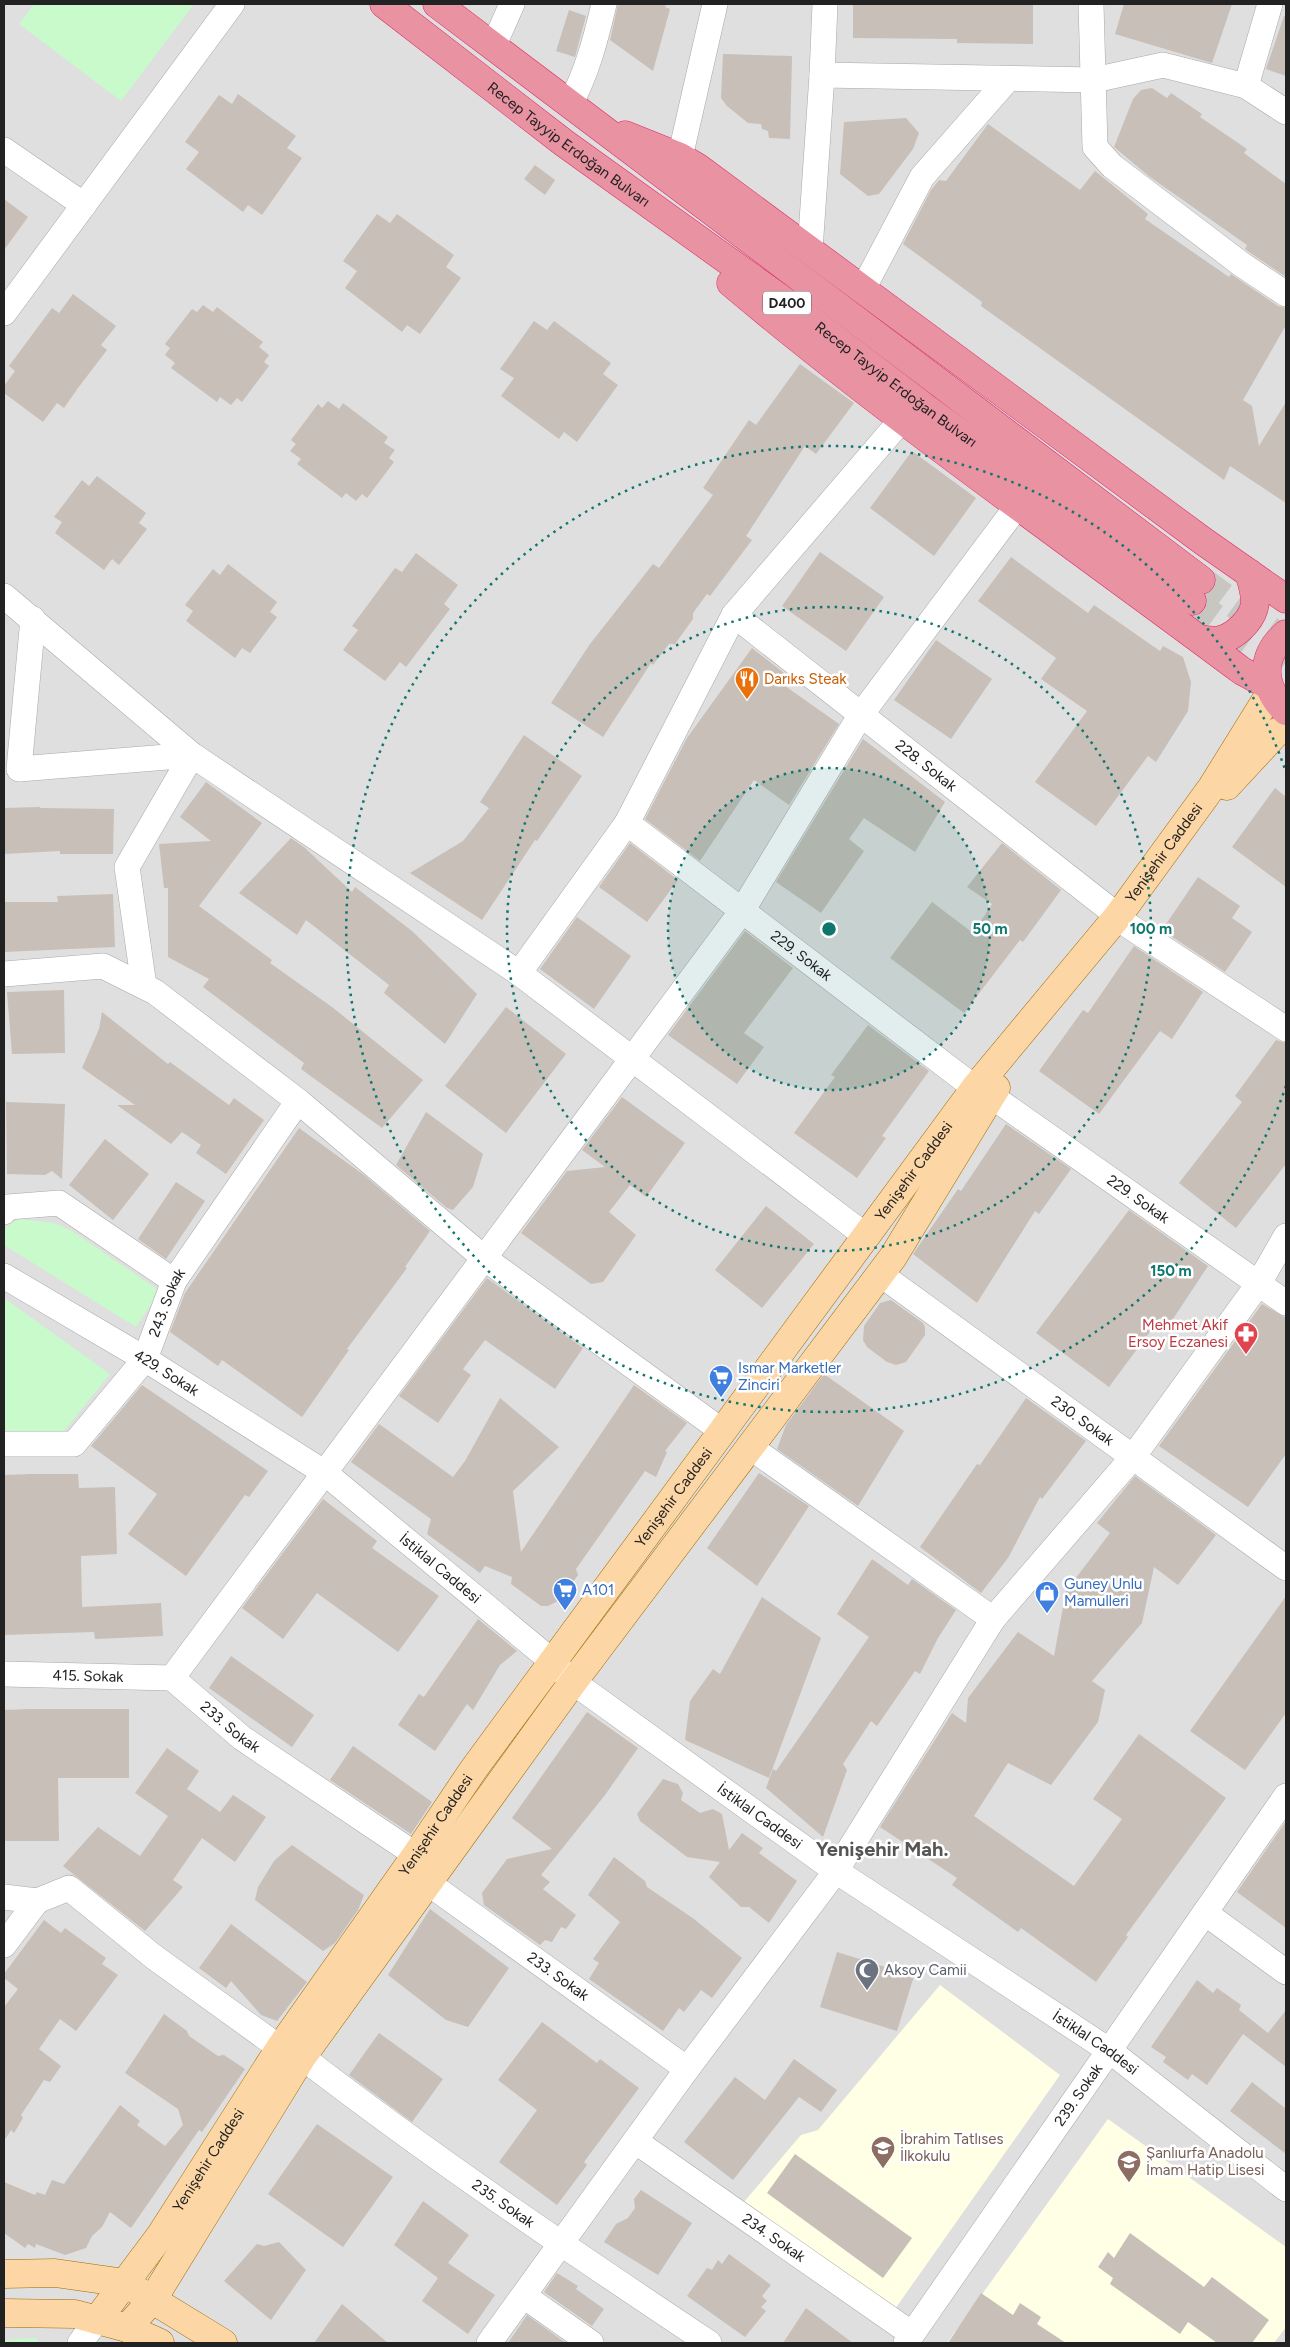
<svg xmlns="http://www.w3.org/2000/svg" width="1290" height="2347" font-family="Figtree,sans-serif">
<rect width="100%" height="100%" fill="#f2efe9"/>
<path fill="#e0dfdf" d="M4,4H1286V2343H4Z"/>
<path fill="#ffffe5" d="M940,1985L1060,2075L895,2309L744,2202L801,2135L818,2130Z
M1108,2119L1286,2247V2327L1274,2343H947Z"/>
<path fill="#c8facc" d="M34,4H194L121,101L19,24Z
M18,1219L54,1223L72,1231L160,1291L136,1327L4,1245V1228Z
M4,1298L110,1374L61,1435L4,1434Z
M36,2338L39,2343H4V2340Z"/>
<path fill="#c7bfb8" d="M618,4H666L665,7L670,9L653,71L610,40Z
M853,4H1033V44L957,43V39L853,38Z
M1124,4H1232L1212,63L1115,34Z
M569,10L586,16L575,57L556,51Z
M1284,16H1286V76L1266,69Z
M723,54L792,56L790,139L769,138L768,131L762,129L761,124L748,123L727,106L721,98Z
M1152,88L1167,98L1171,93L1202,114L1200,117L1247,149L1244,153L1286,184V277L1249,252L1245,249L1247,245L1150,177L1114,147L1133,99L1141,90Z
M238,94L296,136L287,148L302,158L262,215L248,205L243,212L186,169L199,152L185,142L219,95L232,104Z
M906,118L919,133L913,149L879,194L868,196L840,174L844,122Z
M988,124L1080,190L1095,171L1148,214L1145,219L1229,277L1231,274L1278,306L1286,308V325L1243,400L1252,406L1259,446L1286,402V503L1230,466L1224,480L981,306L982,302L903,244L931,190L939,180L946,181Z
M535,165L555,180L545,195L524,179Z
M4,199L28,217L4,250Z
M377,214L390,223L397,214L454,255L446,267L461,278L420,334L407,325L402,332L345,288L357,271L343,261Z
M73,294L116,326L101,345L107,350L78,388L64,408L57,403L43,422L4,393V386L15,371L9,366L52,308L59,313Z
M203,305L213,312L217,307L263,342L259,347L269,355L264,362L269,366L242,402L237,398L231,405L220,397L217,402L171,368L175,363L165,355L170,348L165,344L192,309L197,312Z
M534,321L547,330L554,321L611,363L603,374L618,385L577,442L564,432L559,439L501,396L514,378L500,369Z
M800,364L854,403L816,454L805,446L746,536L752,540L710,596L707,594L693,613V619L675,644H669L653,665L651,663L603,737L551,703L590,644L653,564L659,568L713,495L703,488L749,420L756,425Z
M328,401L339,409L343,403L388,437L384,443L395,450L389,458L394,462L367,498L362,494L356,501L346,493L342,498L297,464L301,459L290,451L296,444L291,440L318,404L322,408Z
M912,451L976,498L934,556L870,508Z
M97,476L146,513L139,523L147,529L119,565L112,559L104,570L55,533L62,522L54,517L82,480L89,486Z
M820,552L884,597L846,651L782,606Z
M416,553L458,585L444,604L450,609L406,667L400,662L385,681L343,650L358,630L352,626L395,568L402,572Z
M1011,557L1088,613L1094,605L1160,651L1163,646L1183,657L1191,682L1188,711L1156,762L1148,756L1096,826L1035,782L1087,711L1041,679L1056,658L978,601Z
M228,564L277,602L270,612L277,617L250,653L242,648L235,658L186,621L193,611L185,605L213,569L220,575Z
M936,640L992,679L951,739L894,700Z
M752,648L784,673L778,681L839,724L789,805L754,780L700,861L645,819L687,738Z
M524,735L582,776L537,841L535,840L482,920L410,873L463,841L489,808L480,802Z
M863,739L945,802L915,852L864,818L849,839L864,851L821,913L776,882Z
M206,782L262,823L199,906L272,960L270,963L332,1007L423,1080L382,1128L301,1069L304,1063L203,987L209,979L168,957V888H164L159,844L211,841L180,817Z
M1275,788L1286,797V887L1232,847Z
M40,807V808L114,809L113,854H60V851L4,854V808Z
M291,838L305,848L352,892L355,887L412,931L477,994L445,1044L384,993L389,985L306,920L297,935L239,893Z
M630,843L678,880L647,922L599,887Z
M1002,843L1061,890L1023,942L1020,940L964,1013L890,958L932,902L973,933L992,904L967,887Z
M1198,877L1240,906L1232,918L1252,932L1225,972L1162,930Z
M113,894L115,947L4,952V902H58L57,896Z
M577,917L631,956L594,1009L540,969Z
M745,931L793,968L744,1033L764,1047L737,1084L668,1035Z
M1134,946L1203,992L1172,1039L1160,1031L1099,1114L1039,1071L1083,1010L1088,1013Z
M64,990L65,1053L12,1054L7,992Z
M506,1007L566,1054L506,1133L445,1086Z
M102,1012L168,1064L170,1062L229,1105L234,1098L264,1120L226,1174L196,1153L201,1145L182,1132L171,1144L117,1105H135L82,1068L99,1029Z
M868,1025L929,1071L882,1136L886,1138L857,1178L794,1133L835,1077L831,1075Z
M1276,1040L1286,1043V1164L1236,1228L1179,1183L1242,1102L1235,1096Z
M622,1097L685,1143L646,1197L630,1185L609,1212L636,1235L603,1282L591,1284L521,1233L567,1171L605,1167L582,1150Z
M6,1102L65,1104L62,1179L52,1171L45,1175L7,1174Z
M426,1112L483,1154L473,1187L453,1210L447,1208L396,1165Z
M1006,1124L1071,1169L1039,1214L1035,1211L977,1303L913,1254L958,1189L961,1191Z
M299,1128L364,1175L430,1231L405,1267L407,1268L347,1349L349,1350L302,1417L222,1360L218,1366L170,1332L185,1293Z
M105,1139L149,1174L113,1220L69,1185Z
M176,1182L205,1201L166,1259L138,1239Z
M766,1206L814,1244L762,1308L715,1270Z
M1129,1210L1208,1266L1169,1325L1160,1318L1109,1387L1036,1333Z
M487,1278L583,1348L555,1389L485,1340L463,1369L471,1375L438,1423L399,1396Z
M891,1300L923,1323L925,1327V1335L906,1362L896,1365L887,1362L867,1347L863,1340L864,1326L880,1303Z
M1262,1304L1286,1318V1454L1248,1507L1159,1446Z
M824,1374L904,1431L858,1506L777,1449L786,1425Z
M142,1385L268,1471L249,1497L245,1495L186,1576L128,1534L157,1494L91,1446Z
M634,1385L687,1423L665,1451L667,1452L656,1477L645,1471L576,1569L578,1575L560,1600L548,1606H541L511,1584L512,1577L485,1566L480,1573L427,1534L431,1519L351,1462L379,1424L453,1477L465,1461L500,1398L559,1447L513,1491L521,1552Z
M1026,1398L1086,1441L1042,1499L1040,1497L1008,1558L981,1593L920,1547L977,1464L980,1465Z
M759,1473L809,1506L757,1586L707,1548Z
M32,1474H78L79,1488L115,1487L117,1554L81,1556L82,1607L161,1603L163,1636L95,1639L94,1632L4,1635V1475Z
M1135,1476L1216,1535L1178,1585L1154,1567L1142,1623L1092,1681L1105,1690L1098,1722L1051,1785L1008,1763L974,1816L1074,1886L1122,1819L1093,1799L1139,1734L1226,1798L1126,1935L1128,1937L1096,1982L1021,1928L1018,1932L952,1885L957,1878L880,1827L952,1713L966,1723L968,1698L1018,1632L1054,1656L1066,1591L1110,1533L1097,1523Z
M323,1499L377,1541L372,1548L439,1596L398,1652L317,1593L283,1639L242,1608Z
M872,1559L908,1585L912,1579L956,1610L938,1638L920,1674L915,1671L877,1726L871,1721L843,1764L847,1770L823,1837L766,1788L773,1769L776,1771L869,1637L837,1614Z
M1286,1596V1713L1245,1770L1190,1731Z
M762,1597L821,1638L769,1778L685,1740L690,1701L713,1669L720,1674Z
M478,1619L517,1651L500,1665L473,1710L467,1704L435,1751L398,1725L419,1694L424,1697Z
M231,1656L314,1715L292,1747L209,1688Z
M30,1709H129V1778H58L59,1841H4V1710Z
M587,1712L638,1748L605,1795L541,1875L550,1882L543,1889L576,1915L566,1929L561,1927L552,1942L545,1940L540,1945L484,1905L482,1893L507,1859L552,1849L512,1818Z
M353,1746L432,1802L411,1834L330,1780Z
M167,1748L199,1771L187,1789L220,1812L233,1795L266,1817L235,1862L202,1838L173,1880L183,1887L145,1931L63,1866L98,1827L140,1856L168,1816L135,1793Z
M663,1779L678,1784L683,1793L681,1800L700,1813L713,1809L722,1814L729,1850L742,1833L763,1848L759,1853L797,1881L769,1923L749,1907H741L709,1877L720,1862L687,1857L640,1821L637,1814Z
M1286,1821V1928L1237,1892Z
M292,1845L364,1895L358,1910L335,1943L323,1951L255,1900L258,1887L274,1861Z
M614,1857L645,1881L647,1887L694,1919L742,1958L712,1998L701,1990L684,2012L679,2008L663,2031L589,1979L599,1963L593,1959L620,1922L588,1895Z
M430,1909L509,1968L468,2027L446,2020L388,1975Z
M44,1920L61,1933L65,1928L106,1958L102,1964L118,1975L76,2031L60,2019L39,2049L61,2066L50,2082L44,2080L21,2115L23,2118L14,2133L11,2130L4,2141V2007L18,1989L4,1978V1974Z
M231,1924L307,1982L277,2021L261,2015L231,1981L226,1988L199,1968Z
M837,1952L914,1976L897,2031L820,2007Z
M1197,1980L1213,1993L1217,1988L1241,2005L1239,2010L1268,2033L1286,2010V2067L1243,2034L1207,2085L1192,2074L1188,2080L1163,2062L1166,2057L1151,2047Z
M164,2014L187,2031L189,2036L218,2056L224,2055L245,2069L202,2132L199,2130L131,2228L110,2212L102,2227L92,2236L86,2248L65,2255L36,2244L35,2248L28,2244L25,2248L4,2233V2182L35,2195L37,2192L45,2195L52,2180L64,2184L120,2105L140,2121L137,2125L165,2146L183,2125L178,2109L125,2073Z
M542,2022L597,2063L600,2059L639,2088L584,2162L587,2165L557,2205L499,2162L537,2110L498,2080Z
M379,2033L443,2079L412,2122L349,2075Z
M794,2059L837,2090L821,2112L799,2097L733,2180L684,2142L735,2077L765,2100Z
M1252,2082L1286,2109V2154L1230,2111Z
M317,2124L393,2177L343,2247L268,2194Z
M795,2154L912,2238L883,2278L767,2193Z
M641,2190L692,2223L658,2275L604,2242L616,2224L628,2218L635,2208L634,2199Z
M423,2201L469,2235L448,2263L495,2295L468,2334L422,2301L438,2278L394,2245Z
M1130,2233L1204,2287L1212,2277L1269,2320L1252,2343H1217L1188,2322L1180,2334L1110,2284L1113,2278L1098,2267L1108,2252L1114,2258Z
M279,2242L306,2270L271,2320L224,2281L257,2244L264,2246Z
M729,2254L771,2285L762,2296L767,2301L761,2307L766,2311L745,2337L687,2296L707,2268L712,2270L718,2260L722,2264Z
M557,2273L578,2286L576,2289L604,2309L592,2326L544,2292Z
M981,2293L1013,2315L1020,2303L1041,2317L1037,2324L1066,2343H948Z
M342,2304L388,2343H314Z
M806,2308L853,2343H783Z
M527,2315L566,2343H508Z"/>
<g fill="none" stroke-linecap="round" stroke-linejoin="round">
<path stroke="#c8c6c1" stroke-width="28" stroke-dasharray="28 14" stroke-linecap="butt" d="M1201,580L1286,642
M1192,601L1286,669"/>
<defs>
<g id="minor">
<path d="M1091,4L1095,147L1112,166L1241,264L1286,294"/>
<path d="M493,47L512,4"/>
<path d="M822,75L1094,80L1163,65L1246,86L1286,112"/>
<path d="M1246,86L1270,4"/>
<path d="M570,104C587,73 596,38 604,4"/>
<path d="M4,150L84,205"/>
<path d="M680,157L715,4"/>
<path d="M810,250L822,75L825,4"/>
<path d="M863,289L922,177L1008,79"/>
<path d="M4,313L232,4"/>
<path d="M4,596L192,755L519,973L866,1236"/>
<path id="s1" d="M734,615L1118,916"/>
<path d="M33,619L19,769L192,755L127,867L144,986"/>
<path id="s2" d="M627,823L975,1088"/>
<path d="M1126,924L1286,1029"/>
<path d="M519,973L627,823L734,615L903,418"/>
<path d="M4,974L103,966L155,992L298,1101L484,1258L722,1431"/>
<path id="s3" d="M990,1095L1286,1303"/>
<path d="M4,1212L8,1207L59,1203L174,1281"/>
<path id="s4" d="M880,1274L1286,1568"/>
<path id="s5" d="M4,1276L145,1359L325,1473L553,1662L573,1682L836,1871L1110,2051L1286,2189"/>
<path id="s6" d="M4,1444H74L145,1359L174,1281L298,1101"/>
<path d="M750,1447L993,1619"/>
<path id="s7" d="M4,1674L172,1678"/>
<path d="M172,1678L742,911L860,716L1018,505"/>
<path id="s8" d="M172,1678L242,1738L416,1855"/>
<path id="s9" d="M428,1883L687,2069"/>
<path d="M4,1897L37,1901L4,1945"/>
<path d="M37,1901L69,1888L154,1957L280,2048"/>
<path d="M1205,1913L1286,1972"/>
<path id="s10" d="M302,2057C433,2158 571,2251 709,2343"/>
<path id="s11" d="M635,2141L912,2334"/>
<path d="M524,2296L591,2343"/>
<path d="M80,2343L97,2320"/>
<path d="M489,2343L687,2069L836,1871L993,1619L1133,1457L1259,1283L1286,1236"/>
<path id="s12" d="M906,2343L1286,1796"/>
</g>
<g id="major">
<path d="M1227,786L1277,732L1286,728"/>
<path d="M4,2274L55,2273L125,2283L223,2343"/>
<path d="M4,2313L75,2314L127,2328L160,2343"/>
<path id="s13" d="M97,2320L160,2236L280,2048L416,1855L473,1770L975,1088L1118,916L1212,787L1271,692"/>
<path d="M127,2328L153,2299L302,2057L573,1682L893,1257L996,1088"/>
</g>
<g id="highway">
<path id="s14" d="M384,4L564,143L805,316L923,406L1192,601"/>
<path d="M437,4L1201,580"/>
<path d="M625,135L680,157L697,167L1203,541L1286,599"/>
<path d="M731,283C895,421 1071,543 1242,671L1268,685"/>
<path d="M1286,634C1259,657 1262,687 1286,711"/>
<path d="M1200,639C1206,640 1214,641 1220,640C1234,637 1250,622 1254,608C1257,598 1252,583 1249,573"/>
</g>
</defs>
<use href="#minor" stroke="#a9a9a9" stroke-width="26"/>
<use href="#major" stroke="#a06b00" stroke-width="29"/>
<use href="#highway" stroke="#dc2a67" stroke-width="29"/>
<use href="#minor" stroke="#fff" stroke-width="25"/>
<use href="#major" stroke="#fcd6a4" stroke-width="28"/>
<use href="#highway" stroke="#e892a2" stroke-width="28"/>
</g>
<circle cx="829" cy="929" r="161" fill="#0f766e" fill-opacity=".12"/>
<g fill="none" stroke="#0f766e" stroke-width="2.5" stroke-dasharray="2.5 5">
<circle cx="829" cy="929" r="161"/>
<circle cx="829" cy="929" r="322"/>
<path d="M1286 1086A483 483 0 1 1 1286 772"/>
</g>
<defs>
<symbol id="restaurant-pin" viewBox="-11 -11 22 30"><path d="M0 17L-7.5 6A9.5 9.5 0 1 1 7.5 6Z" fill="#e8710a" stroke="#fff"/><path d="M-5-6h1v4h1v-4h1v4h1v-4h1v5L-1.5 .5V6h-2V.5L-5-1ZM5-6V6H3V1.5H1.5Q1.5-4 5-6Z" fill="#fff"/></symbol>
<symbol id="pharmacy-pin" viewBox="-11 -11 22 30"><path d="M0 17L-7.5 6A9.5 9.5 0 1 1 7.5 6Z" fill="#e0444e" stroke="#fff"/><path d="M-2-6h4v4h4v4h-4v4h-4v-4h-4v-4h4Z" fill="#fff"/></symbol>
<symbol id="supermarket-pin" viewBox="-11 -11 22 30"><path d="M0 17L-7.5 6A9.5 9.5 0 1 1 7.5 6Z" fill="#3f7fe0" stroke="#fff"/><path d="M-6-5.5h2.5l.6 2H6L4.5 2H-2.5L-4.4-4H-6ZM-1.5 3.2a1.3 1.3 0 1 0 .1 0ZM3 3.2a1.3 1.3 0 1 0 .1 0Z" fill="#fff"/></symbol>
<symbol id="shop-pin" viewBox="-11 -11 22 30"><path d="M0 17L-7.5 6A9.5 9.5 0 1 1 7.5 6Z" fill="#3f7fe0" stroke="#fff"/><path d="M-5-2.5h2.3a2.7 3.5 0 0 1 5.4 0H5L5.5 6h-11ZM-1.5-2.5h3a1.5 2.3 0 0 0-3 0Z" fill="#fff"/></symbol>
<symbol id="mosque-pin" viewBox="-11 -11 22 30"><path d="M0 17L-7.5 6A9.5 9.5 0 1 1 7.5 6Z" fill="#6b7280" stroke="#fff"/><path d="M3.5-4.9A6 6 0 1 0 3.5 4.9A5 5 0 1 1 3.5-4.9Z" fill="#fff"/></symbol>
<symbol id="school-pin" viewBox="-11 -11 22 30"><path d="M0 17L-7.5 6A9.5 9.5 0 1 1 7.5 6Z" fill="#8d6e63" stroke="#fff"/><path d="M0-5L7-2L0 1L-7-2ZM-4 1L0 2.5L4 1V4Q0 6-4 4Z" fill="#fff"/></symbol>
</defs>
<g fill-rule="evenodd">
<use href="#restaurant-pin" x="733" y="665" width="28" height="38"/>
<use href="#pharmacy-pin" x="1232" y="1320" width="28" height="38"/>
<use href="#supermarket-pin" x="707" y="1363" width="28" height="38"/>
<use href="#supermarket-pin" x="551" y="1576" width="28" height="38"/>
<use href="#shop-pin" x="1033" y="1579" width="28" height="38"/>
<use href="#mosque-pin" x="853" y="1956" width="28" height="38"/>
<use href="#school-pin" x="869" y="2134" width="28" height="38"/>
<use href="#school-pin" x="1115" y="2148" width="28" height="38"/>
</g>
<g text-anchor="middle" dominant-baseline="central" stroke-width="5" stroke-linejoin="round" paint-order="stroke">
<rect fill="#fff" stroke="#646464" stroke-width="1" x="763" y="291.5" width="48" height="23" rx="4"/>
<g font-size="14" font-weight="bold" fill="#222">
<text x="787" y="303">D400</text>
</g>
<g font-size="15" fill="#222" stroke="#fff">
<text stroke="none"><textPath href="#s14" startOffset="232">Recep Tayyip Erdoğan Bulvarı</textPath></text>
<text stroke="none"><textPath href="#s14" startOffset="638">Recep Tayyip Erdoğan Bulvarı</textPath></text>
<text stroke="none"><textPath href="#s1" startOffset="244">228. Sokak</textPath></text>
<text stroke="none"><textPath href="#s13" startOffset="1815">Yenişehir Caddesi</textPath></text>
<text stroke="none"><textPath href="#s2" startOffset="219">229. Sokak</textPath></text>
<text stroke="none"><textPath href="#s13" startOffset="1410">Yenişehir Caddesi</textPath></text>
<text stroke="none"><textPath href="#s3" startOffset="181">229. Sokak</textPath></text>
<text stroke="none"><textPath href="#s6" startOffset="241">243. Sokak</textPath></text>
<text stroke="none"><textPath href="#s5" startOffset="189">429. Sokak</textPath></text>
<text stroke="none"><textPath href="#s4" startOffset="250">230. Sokak</textPath></text>
<text stroke="none"><textPath href="#s13" startOffset="1005">Yenişehir Caddesi</textPath></text>
<text stroke="none"><textPath href="#s5" startOffset="526">İstiklal Caddesi</textPath></text>
<text stroke="none"><textPath href="#s7" startOffset="84">415. Sokak</textPath></text>
<text stroke="none"><textPath href="#s8" startOffset="76">233. Sokak</textPath></text>
<text stroke="none"><textPath href="#s5" startOffset="931">İstiklal Caddesi</textPath></text>
<text stroke="none"><textPath href="#s13" startOffset="600">Yenişehir Caddesi</textPath></text>
<text stroke="none"><textPath href="#s9" startOffset="160">233. Sokak</textPath></text>
<text stroke="none"><textPath href="#s5" startOffset="1336">İstiklal Caddesi</textPath></text>
<text stroke="none"><textPath href="#s12" startOffset="302">239. Sokak</textPath></text>
<text stroke="none"><textPath href="#s13" startOffset="195">Yenişehir Caddesi</textPath></text>
<text stroke="none"><textPath href="#s10" startOffset="249">235. Sokak</textPath></text>
<text stroke="none"><textPath href="#s11" startOffset="169">234. Sokak</textPath></text>
</g>
<g font-size="15" fill="#c56008" stroke="#fff" text-anchor="start">
<text x="764" y="679">Darıks Steak</text>
</g>
<g font-size="15" fill="#be3a42" stroke="#fff" text-anchor="end">
<text x="1228" y="1325">Mehmet Akif<tspan x="1228" dy="17">Ersoy Eczanesi</tspan></text>
</g>
<g font-size="15" fill="#366cbe" stroke="#fff" text-anchor="start">
<text x="738" y="1368">Ismar Marketler<tspan x="738" dy="17">Zinciri</tspan></text>
<text x="1064" y="1584">Guney Unlu<tspan x="1064" dy="17">Mamulleri</tspan></text>
<text x="582" y="1590">A101</text>
</g>
<g font-size="15" fill="#5b616d" stroke="#fff" text-anchor="start">
<text x="884" y="1970">Aksoy Camii</text>
</g>
<g font-size="15" fill="#785e54" stroke="#fff" text-anchor="start">
<text x="900" y="2139">İbrahim Tatlıses<tspan x="900" dy="17">İlkokulu</tspan></text>
<text x="1146" y="2153">Şanlıurfa Anadolu<tspan x="1146" dy="17">İmam Hatip Lisesi</tspan></text>
</g>
<g font-size="20" font-weight="bold" fill="#555" stroke="#fff">
<text x="882" y="1849">Yenişehir Mah.</text>
</g>
</g>
<circle cx="829" cy="929" r="8" fill="#0f766e" stroke="#fff" stroke-width="2.5"/>
<g font-size="15" text-anchor="middle" font-weight="bold" fill="#0f766e" stroke="#fff" stroke-width="5" stroke-linejoin="round" paint-order="stroke">
<text x="990" y="934">50 m</text>
<text x="1151" y="934">100 m</text>
<text x="1171" y="1276">150 m</text>
</g>
<rect width="1290" height="2347" fill="none" stroke="#222222" stroke-width="10"/>
</svg>
